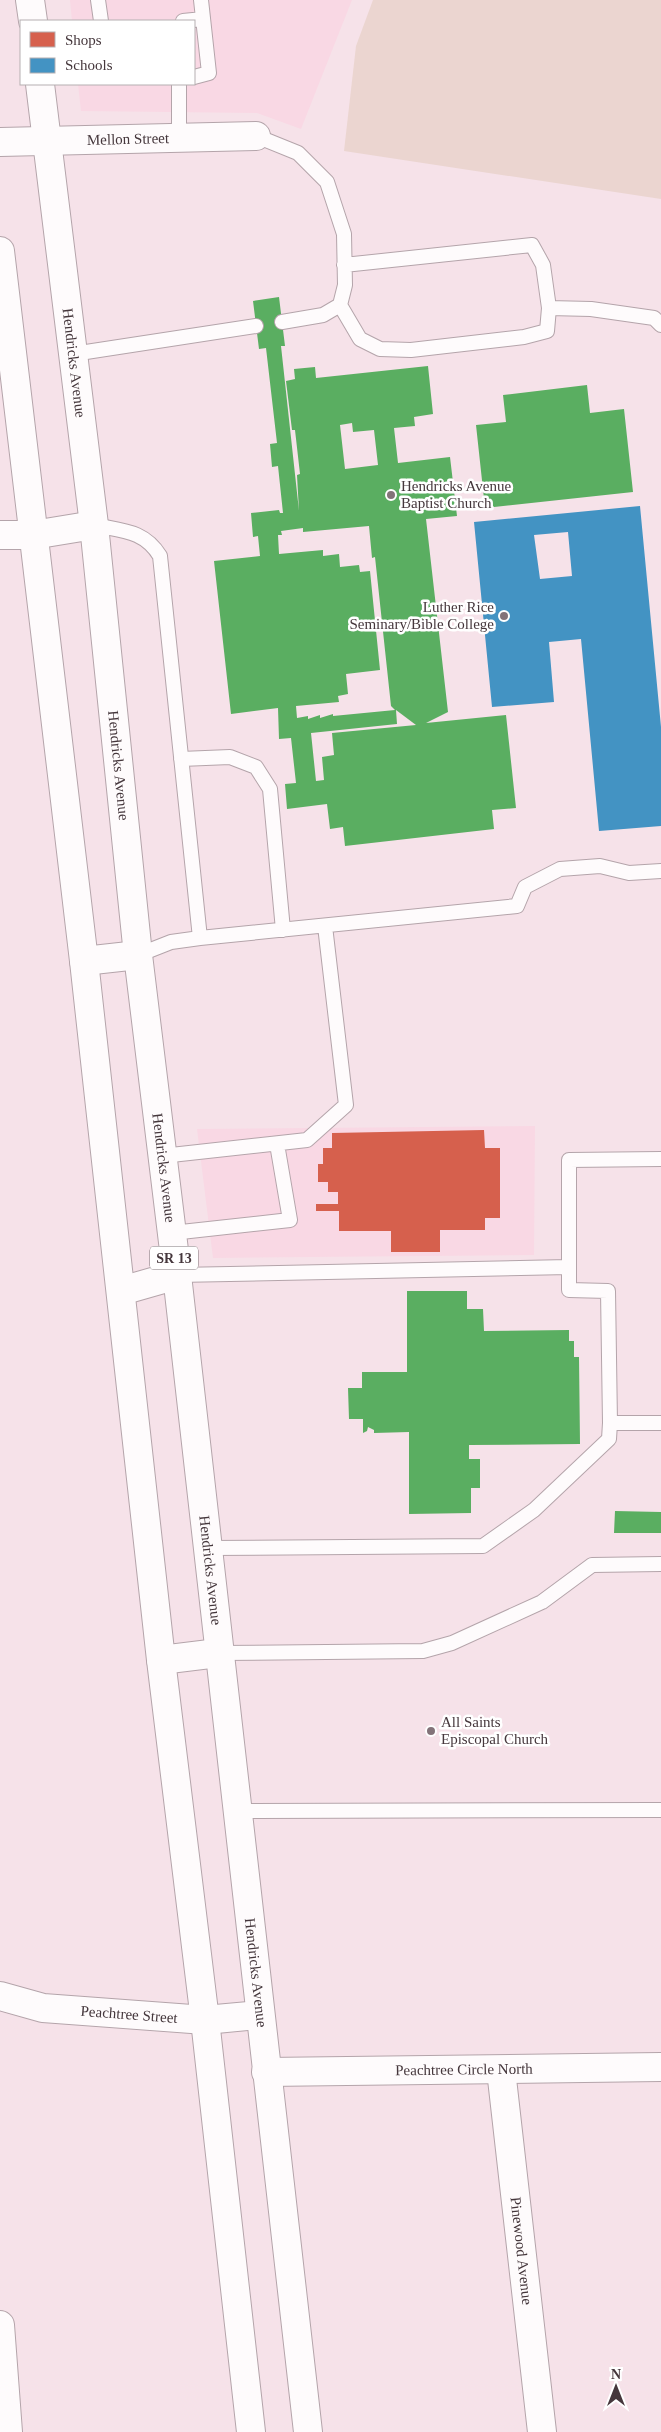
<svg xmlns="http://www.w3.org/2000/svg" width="661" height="2432" font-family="Georgia,serif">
<rect width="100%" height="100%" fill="#f6e2e9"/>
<path fill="#f9d8e4" d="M70,0H352L301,129L257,113L81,111L78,84H194V21H72Z
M535,1126L534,1255L213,1258L197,1129Z"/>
<path fill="#ebd5d0" d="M373,0H661V199L344,151L356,46Z"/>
<path fill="#d6604d" d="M484,1130L485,1148H500V1218H485V1230H440V1252H391V1231H339V1211H316V1204H338V1192H328V1182H318V1164H323V1148H332V1133Z"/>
<path fill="#4393c3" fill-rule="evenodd" d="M640,506L661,727V826L599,831L581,639L549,642L554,702L492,707L474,522ZM568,532L572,576L540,579L534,535Z"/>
<path fill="#5aae61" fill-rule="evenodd" d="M279,297L285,346H281L299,511L297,475L300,474L295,430H292L286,381L295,379L294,369L315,367L316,378L428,366L433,414L414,417L415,426L394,428L398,463L450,457L457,516L426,519L448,712L426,723L506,715L516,808L492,810L494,829L345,846L343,827L330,829L327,804L287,809L285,784L296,783L291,738L279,739L278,708L231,714L214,561L260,556L258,536L253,537L251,513L279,510L280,513H283L278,466L272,467L270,444L277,443L266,348L259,349L253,301ZM352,423L353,432L374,430L378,465L345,469L340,425ZM369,526L372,558L375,557L391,706L395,710L333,716V714L320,718V715L308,719V716L297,718L296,706L339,702L338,696L348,694L346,674L380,670L370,571L360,572L359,565L340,567L339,554L323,556V550L279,554L278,535H282L281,531L303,528V532ZM396,710L416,725L332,733L334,755L322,757L324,780L316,781L311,733L397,724Z
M587,385L590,413L624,409L633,492L485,508L476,425L506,422L503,395Z
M407,1291H467V1309H483L484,1331L569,1330V1341H574V1357H579L580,1444L469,1445V1459H480V1488H471V1513L409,1514V1432L374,1433V1430L368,1427L367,1431L363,1433V1419H349L348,1388H362V1372H407Z
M615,1511L661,1512V1533H614Z"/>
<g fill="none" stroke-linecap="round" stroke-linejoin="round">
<defs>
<path id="service" d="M98,0L101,21
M183,21L203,19
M194,77L209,73L201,0
M179,84V137
M256,136L298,153L327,182L344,234L345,285L340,305L323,315L282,322
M340,305L360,339L380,349L411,350L524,337L547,331L549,308L543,265L532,245L344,265
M549,308L591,309L654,318L661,325
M73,354L256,326
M94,525C122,531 144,530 160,556L200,938
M181,759L230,757L256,767L270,789L283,930
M138,955L171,942L200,938L517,906L525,887L560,869L600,866L629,873L661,871
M162,1156L307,1140L346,1105L325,926
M172,1233L290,1220L277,1144
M569,1267V1160L661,1159
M177,1275L569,1267V1290L608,1291L610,1423H661
M208,1548L483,1546L534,1510L609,1439L610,1423
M218,1653L423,1651L452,1643L542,1602L592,1565L661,1564
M236,1811L661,1810"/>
<g id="minor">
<path id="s1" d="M0,142L256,136"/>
<path d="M0,535H33L94,525"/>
<path id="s2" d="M0,1996L43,2008L205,2020L259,2015"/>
<path id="s3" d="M501,2070L542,2432"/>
<path id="s4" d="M266,2072L661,2067"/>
<path d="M0,2325L8,2432"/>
</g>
<g id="primary">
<path d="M30,0L33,21"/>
<path id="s5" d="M40,84L94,525L138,955L177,1275L308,2432"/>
<path d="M0,251L84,961L161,1660L205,2020L251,2432"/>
<path d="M84,961L138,955"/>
<path d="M121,1291L177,1275"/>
<path d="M161,1660L218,1653"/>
</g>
</defs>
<use href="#service" stroke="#b4a4aa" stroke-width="16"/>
<use href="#minor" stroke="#b4a4aa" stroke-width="30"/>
<use href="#primary" stroke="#b4a4aa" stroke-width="30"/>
<use href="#service" stroke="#fefbfc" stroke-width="14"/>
<use href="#minor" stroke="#fefbfc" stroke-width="28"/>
<use href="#primary" stroke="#fefbfc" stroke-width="28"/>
</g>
<g fill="#837379" stroke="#fff" stroke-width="2">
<circle cx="391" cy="495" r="5"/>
<circle cx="504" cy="616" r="5"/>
<circle cx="431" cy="1731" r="5"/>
</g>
<g text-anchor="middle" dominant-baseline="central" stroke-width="5" stroke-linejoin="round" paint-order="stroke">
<rect fill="#fff" stroke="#7d7376" stroke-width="1" x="150" y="1246.5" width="48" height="23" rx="4"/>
<g font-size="14" font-weight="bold" fill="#45373c">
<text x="174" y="1258">SR 13</text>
</g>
<g font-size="15" fill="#45373c" stroke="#fff">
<text stroke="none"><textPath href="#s1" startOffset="128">Mellon Street</textPath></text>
<text stroke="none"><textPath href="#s5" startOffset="281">Hendricks Avenue</textPath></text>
<text stroke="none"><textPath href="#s5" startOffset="686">Hendricks Avenue</textPath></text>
<text stroke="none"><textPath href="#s5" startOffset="1091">Hendricks Avenue</textPath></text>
<text stroke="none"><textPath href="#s5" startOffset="1496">Hendricks Avenue</textPath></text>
<text stroke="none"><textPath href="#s5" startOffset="1901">Hendricks Avenue</textPath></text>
<text stroke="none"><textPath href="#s2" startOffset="131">Peachtree Street</textPath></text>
<text stroke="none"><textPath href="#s4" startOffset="198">Peachtree Circle North</textPath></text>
<text stroke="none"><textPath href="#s3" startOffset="182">Pinewood Avenue</textPath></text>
</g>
<g font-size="15" fill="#45373c" stroke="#fff" text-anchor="start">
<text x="401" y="486">Hendricks Avenue<tspan x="401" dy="17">Baptist Church</tspan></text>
<text x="494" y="607" text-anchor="end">Luther Rice<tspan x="494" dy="17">Seminary/Bible College</tspan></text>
<text x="441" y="1722">All Saints<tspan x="441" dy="17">Episcopal Church</tspan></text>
</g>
</g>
<rect x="20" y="20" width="175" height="65" fill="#ffffff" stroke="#b5afb1"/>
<rect x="30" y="32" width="25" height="15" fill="#d6604d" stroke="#b5afb1"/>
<text x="65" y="45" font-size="15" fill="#45373c">Shops</text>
<rect x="30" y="58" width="25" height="15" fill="#4393c3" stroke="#b5afb1"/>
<text x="65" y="70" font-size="15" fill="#45373c">Schools</text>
<g transform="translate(616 2387)" stroke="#ffffff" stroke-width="4" paint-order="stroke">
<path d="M0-4L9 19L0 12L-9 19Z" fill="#45373c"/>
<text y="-8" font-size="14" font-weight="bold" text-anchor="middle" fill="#45373c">N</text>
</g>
</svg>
